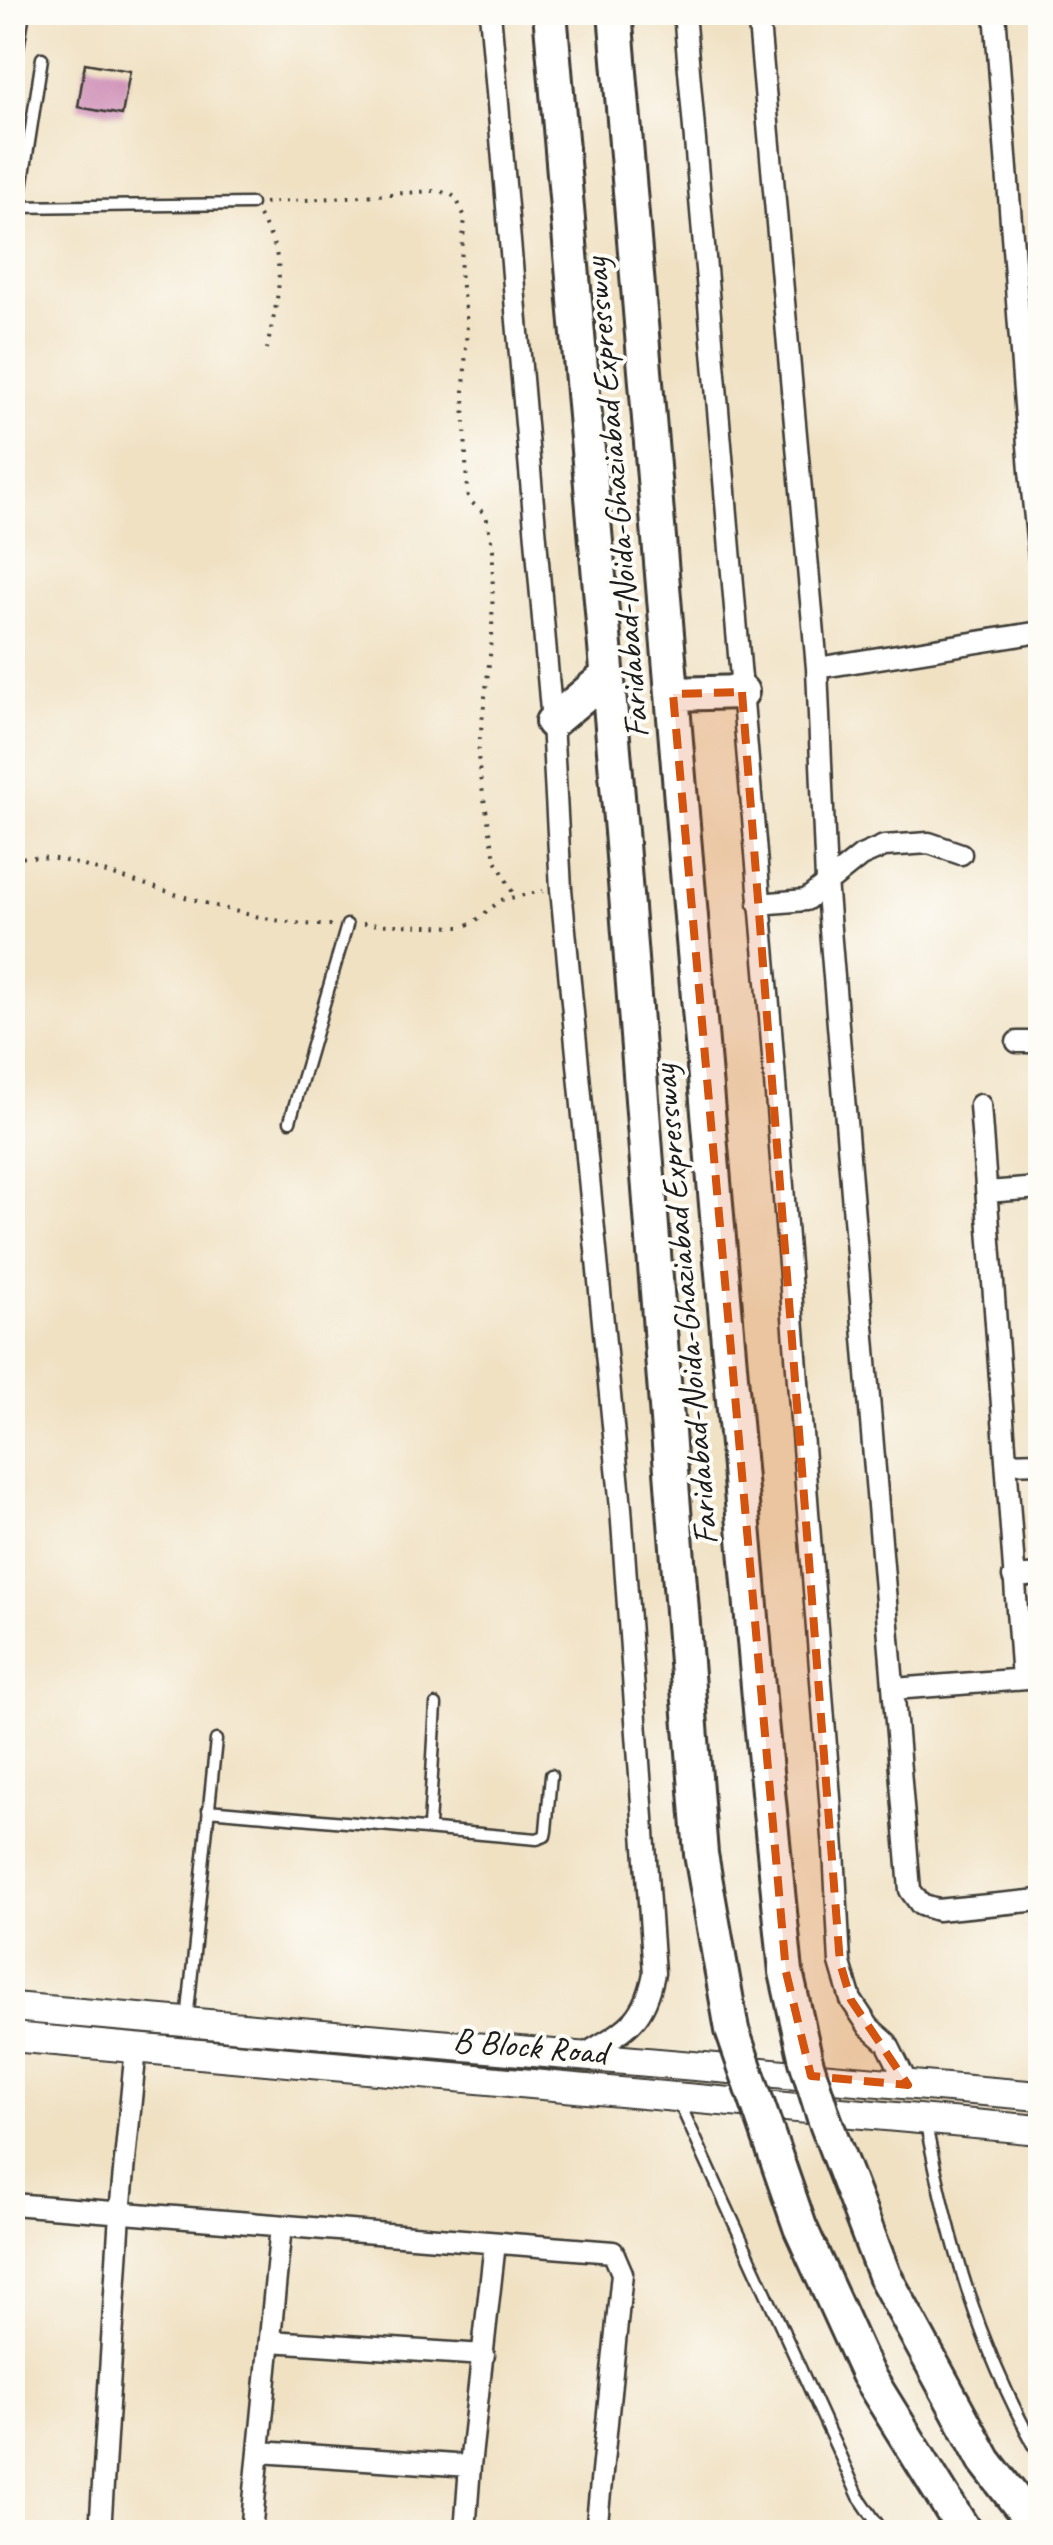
<svg xmlns="http://www.w3.org/2000/svg" width="1053" height="2545" font-family="Caveat,sans-serif">
<rect width="100%" height="100%" fill="#fdfcf7"/>
<filter id="ink" filterUnits="userSpaceOnUse"><feTurbulence type="fractalNoise" baseFrequency=".01" numOctaves="2"/><feDisplacementMap in="SourceGraphic" scale="20" xChannelSelector="R" yChannelSelector="G"/><feConvolveMatrix kernelMatrix="1 2 1 2 8 2 1 2 1" color-interpolation-filters="sRGB"/></filter>
<filter id="wash" filterUnits="userSpaceOnUse"><feTurbulence type="fractalNoise" baseFrequency=".0048" numOctaves="4" result="noise"/><feDisplacementMap in="SourceGraphic" scale="40" xChannelSelector="R" yChannelSelector="G"/><feGaussianBlur stdDeviation="2.25" result="paint"/><feColorMatrix in="noise" values="0 0 0 0 0 0 0 0 0 0 0 0 0 0 0 0 0 1.4 0 .05"/><feComposite in="paint" operator="in"/></filter>
<g filter="url(#wash)">
<rect width="100%" height="100%" fill="#f0e1c3"/>
<g id="blocks">
<path fill="#cf8fb7" d="M85,63L130,71L122,115L78,107Z"/>
</g>
</g>
<g filter="url(#ink)">
<use href="#blocks" fill-opacity="0" stroke="#3c3a35" stroke-width="2.5"/>
<g fill="none" stroke-linecap="round" stroke-linejoin="round">
<defs>
<path id="lane" d="M12,85L24,12
M12,207L251,204
M19,207L42,58
M290,1121L347,925
M208,1810L537,1839L545,1836L546,1831L551,1775
M429,1827L436,1705
M187,2021L216,1740
M678,2100L859,2497L883,2532
M925,2120C950,2244 977,2345 1040,2456"/>
<path id="street" d="M490,12L552,722L561,889L621,1508L654,1973C644,2025 624,2030 582,2056
M684,12L770,1017L834,1850L840,1963L851,2000L869,2027L887,2043L908,2085
M758,12L817,668L826,881L910,1890L921,1905L937,1910L1040,1900
M995,12L1030,471L1040,566
M817,668L1040,632
M759,904L806,900L861,856L884,846L929,843L961,854
M1017,1042H1040
M980,1105L1022,1679
M987,1192L1040,1188
M1007,1463L1040,1462
M1013,1577L1040,1575
M894,1689L1040,1678
M12,2204L613,2252L622,2273L596,2532
M270,2341L484,2355
M260,2452L470,2466
M100,2532L120,2213L136,2048
M251,2532L281,2226
M465,2532L470,2466L495,2243"/>
<path id="secondary" d="M12,2007L1040,2096
M12,2037L1040,2130"/>
<path id="primary" d="M550,12L621,831
M615,12L683,825
M673,694L742,692
M552,722L608,675"/>
</defs>
<use href="#lane" stroke="#3c3a35" stroke-width="15"/>
<use href="#street" stroke="#3c3a35" stroke-width="25"/>
<use href="#secondary" stroke="#3c3a35" stroke-width="32"/>
<use href="#primary" stroke="#3c3a35" stroke-width="38"/>
<path stroke="#3c3a35" stroke-width="4" stroke-dasharray="2.5 8" stroke-linecap="butt" d="M264,203L433,191L449,193L456,198L465,217L460,272L467,324L464,390L467,494L470,501L486,515L493,550L492,639L478,755L480,777L495,858L514,895
M259,216C291,264 277,297 267,349
M12,859C50,852 82,866 117,876C182,895 266,927 333,925
M363,924L461,927L473,923L501,900L543,891"/>
<use href="#lane" stroke="#fff" stroke-width="10"/>
<use href="#street" stroke="#fff" stroke-width="20"/>
<use href="#secondary" stroke="#fff" stroke-width="28"/>
<use href="#primary" stroke="#fff" stroke-width="32"/>
<defs>
<path id="primary-bridge" d="M683,825L761,1721L786,1972L806,2061L824,2118L884,2275L985,2461L1040,2532
M621,831L701,1854L732,2030L800,2227L867,2374L965,2532"/>
</defs>
<use href="#primary-bridge" stroke="#3c3a35" stroke-width="38" stroke-linecap="butt"/>
<use href="#primary-bridge" stroke="#fff" stroke-width="32"/>
</g>
</g>
<path fill="#d4530e" fill-opacity="0.2" stroke="#d4530e" stroke-width="8" stroke-dasharray="20 12" stroke-linejoin="round" d="M742,692L840,1963L851,2000L908,2085L811,2076L786,1972L673,694Z"/>
<g text-anchor="middle" dominant-baseline="central" stroke-width="8" stroke-linejoin="round" paint-order="stroke">
<g font-size="35" fill="#1c1c1c" stroke="#fdfcf7">
<text transform="translate(616 498) rotate(-95)">Faridabad-Noida-Ghaziabad Expressway</text>
<text transform="translate(685 1305) rotate(-95)">Faridabad-Noida-Ghaziabad Expressway</text>
<text transform="translate(530 2046) rotate(5)">B Block Road</text>
</g>
</g>
<rect width="1053" height="2545" fill="none" stroke="#fdfcf7" stroke-width="50"/>
</svg>
